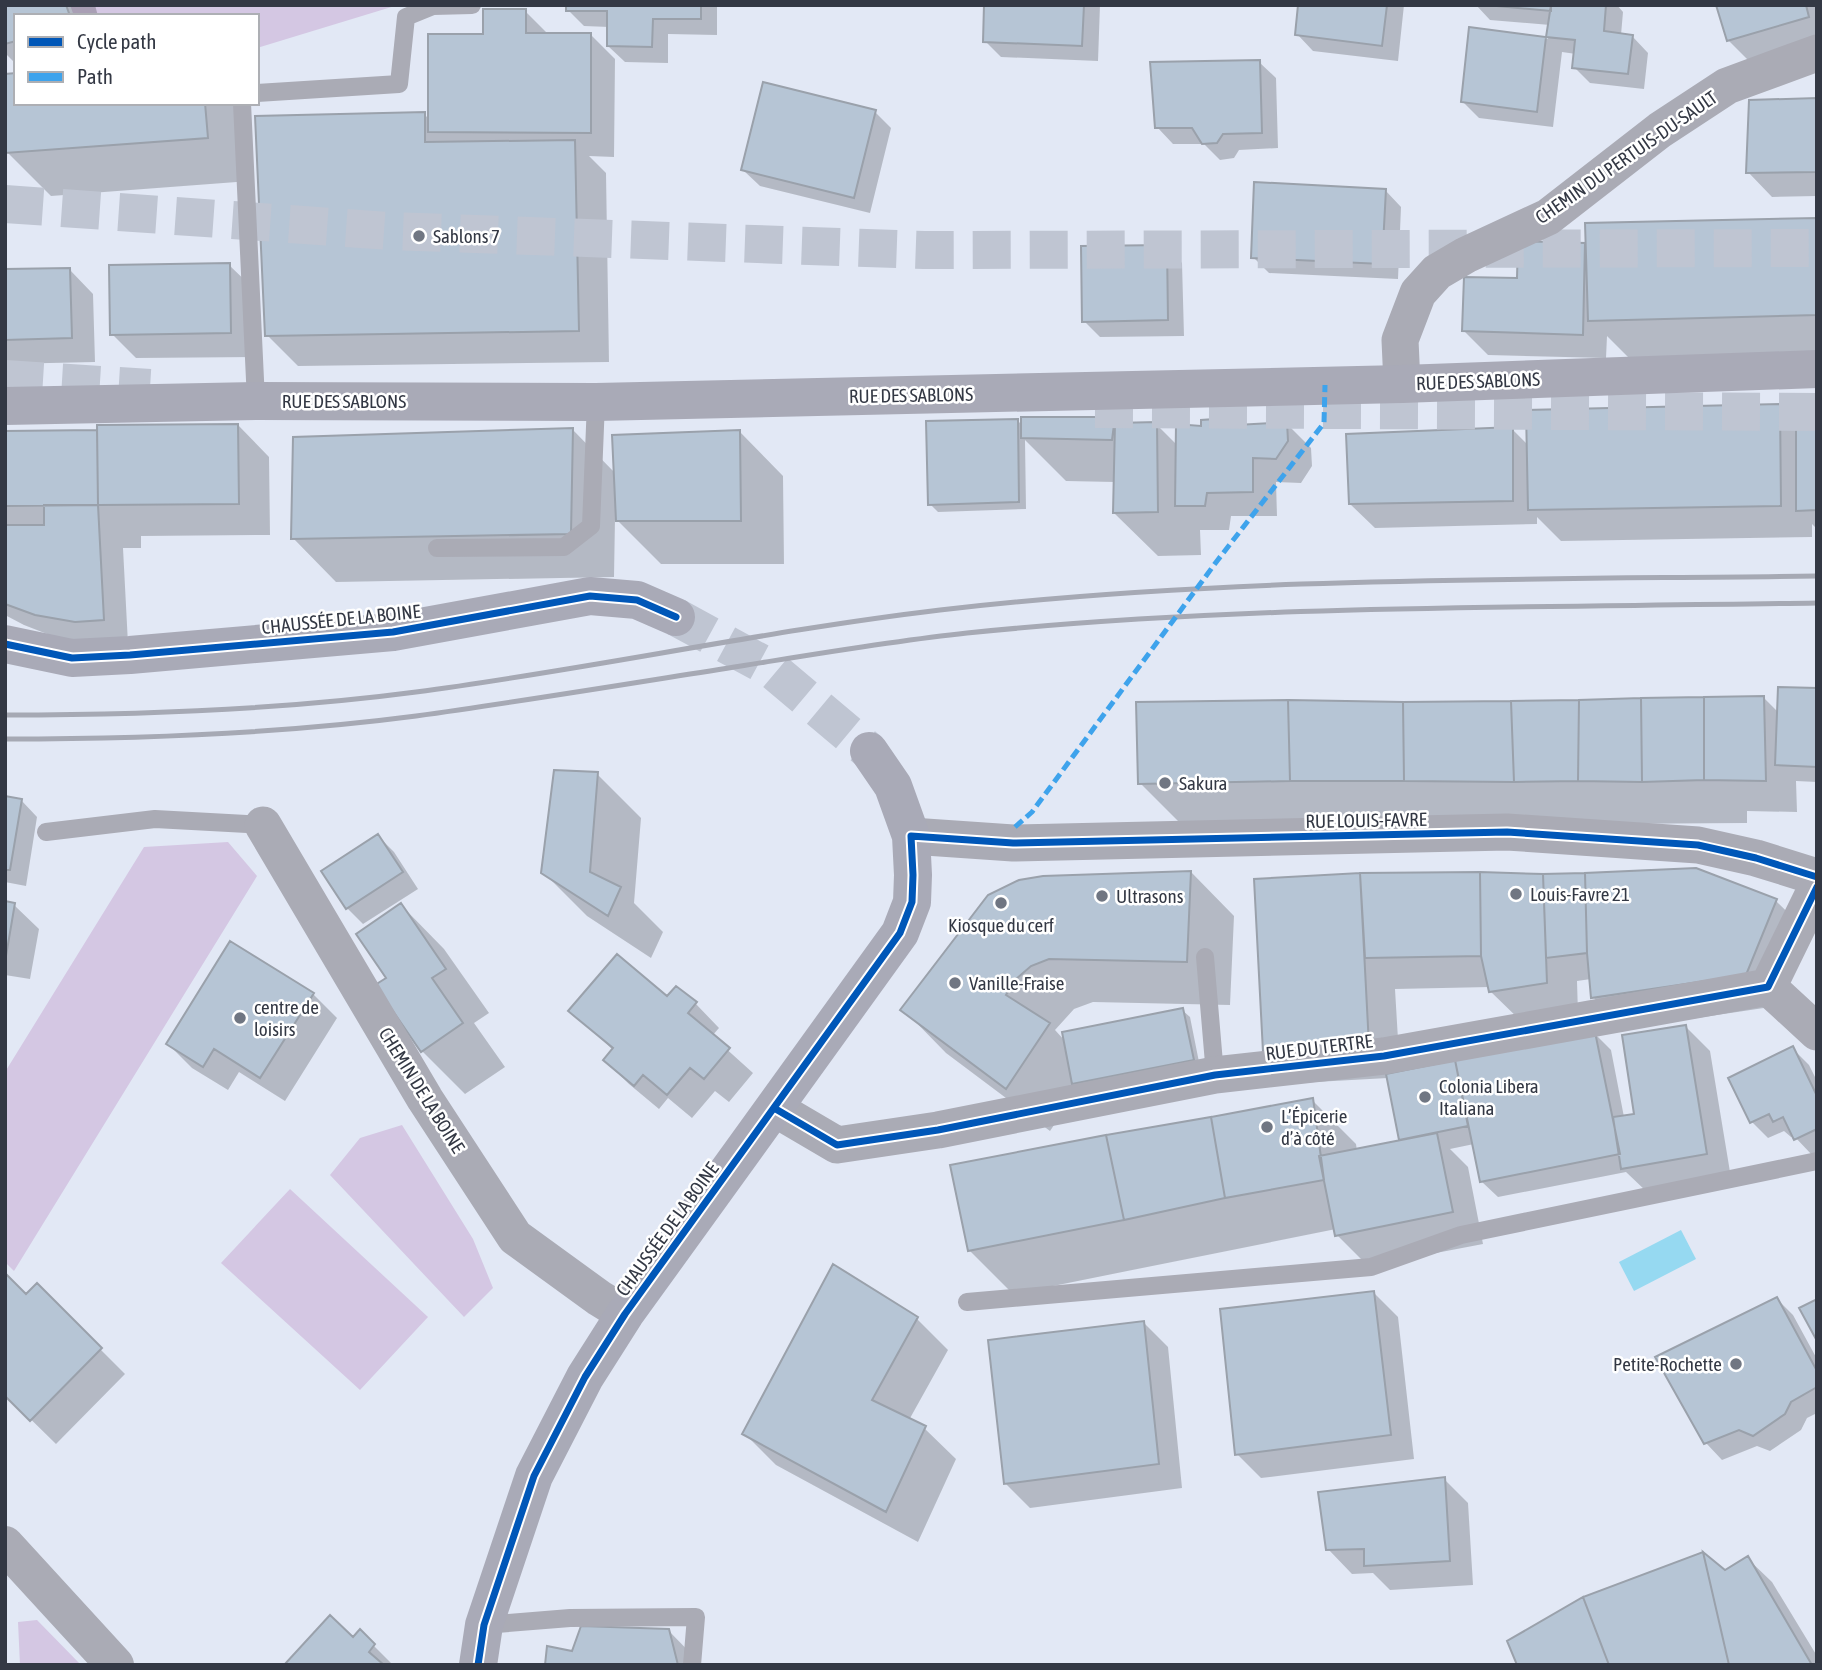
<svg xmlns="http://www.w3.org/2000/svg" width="1822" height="1670" font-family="'Asap Condensed',sans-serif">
<rect width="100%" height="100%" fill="#e2e8f5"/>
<path fill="#d4c7e3" d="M70,5H398L257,48V16H74Z
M228,842L257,876L14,1271L5,1262V1072L144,847Z
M402,1125L473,1239L493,1288L464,1317L330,1175L360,1138Z
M290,1189L428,1317L360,1390L221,1263Z
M37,1620L81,1665H20L18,1622Z"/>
<path fill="#96d9f1" d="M1681,1230L1696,1259L1634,1291L1619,1262Z"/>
<path fill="#0003" d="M5,5H95L98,16H16V64L5,53Z
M568,5H717V35L668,34V63L625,62L608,46L609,27L584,26L568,10Z
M986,5H1100L1098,61L1001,57L985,41Z
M1300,5H1404L1398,61L1313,51L1297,34Z
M1476,5H1617L1623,12L1621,35L1632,36L1648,53L1644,89L1590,83L1574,67L1576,54L1562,52L1553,127L1479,118L1462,101L1471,29L1548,39L1550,25L1490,20Z
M1718,5H1817V55L1760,72L1728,40Z
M525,11L549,35H591L615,59L614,157L589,156L606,173L609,362L298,366L267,335L424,114L429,119L484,36Z
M1259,62L1276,78L1278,148L1239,150L1234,158L1220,160L1204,144H1173L1157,127Z
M1817,100V196L1772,197L1748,172Z
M16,103H243L250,181L51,196L7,152Z
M875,112L891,128L870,213L760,186L743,170Z
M1385,190L1401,207L1398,279L1269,273L1253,257Z
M1817,219V359L1634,363L1607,336L1606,358L1488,355L1464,331L1584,245L1588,248Z
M1166,246L1182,263L1184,336L1100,337L1084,321Z
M229,265L254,289L255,357L136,358L112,334Z
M69,269L93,294L95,362L5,364V271Z
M1780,406L1798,424L1817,416V529L1812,524V537L1561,541L1537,517V524L1375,528L1350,504L1512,429L1529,446Z
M1114,419L1120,425L1156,424L1177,445L1236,427L1287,424L1311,448L1312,466L1301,483L1276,482L1277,516H1231L1229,530H1200L1201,555L1158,556L1114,513L1115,482L1066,481L1025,440L1026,509L938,512L930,504L1017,420L1023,426Z
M238,425L269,457L270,535L141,536V548H123L128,644L60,639L24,625L5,615V433L96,432L99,435Z
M573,430L615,473L740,432L783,476L784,564H661L615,518L614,577L336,582L293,538Z
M1817,690V782L1796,781L1797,812L1747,811V823L1184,827L1140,783L1512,703L1764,698L1779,713Z
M597,774L641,818L634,903L663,932L651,958L587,916L543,872Z
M5,798L21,800L37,817L26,886L5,882Z
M378,836L394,852L418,889L363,924L347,908Z
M1696,870L1776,901L1808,932L1777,1006L1624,1029L1593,997L1591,979L1577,981L1578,1014L1522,1022L1490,991V987L1395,989L1400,1073L1595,1034L1611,1050L1624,1117L1636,1115L1686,1027L1710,1051L1731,1178L1647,1192L1626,1172L1498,1197L1481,1181L1474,1144L1450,1149L1468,1167L1483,1244L1368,1266L1337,1235L1336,1229L1013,1294L969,1250L1312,1100L1356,1144L1357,1151L1403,1142L1388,1078L1297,1083L1256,880L1360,875L1543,876Z
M1191,872L1234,916L1230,1005L1093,1002L1074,1009L1055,1030L1065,1041L1182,1010L1190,1017L1200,1067L1079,1088L1050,1131L946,1053L903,1009Z
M5,903L14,905L39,929L30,979L5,975Z
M401,905L444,949L489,1013L474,1023L505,1067L465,1094L422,1051L388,978Z
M313,994L337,1018L285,1101L239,1072L228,1090L192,1068L168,1044Z
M667,998L695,1003L719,1028L712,1036L753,1073L729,1102L715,1091L692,1118L668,1098L659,1109L629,1084L605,1060L613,1050L571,1011Z
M1792,1048L1809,1065L1817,1081V1153L1812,1155L1794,1136L1791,1137L1784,1131L1768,1138L1752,1122Z
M37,1286L125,1374L56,1444L5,1394L26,1296Z
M1374,1293L1398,1317L1414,1459L1261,1478L1237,1454Z
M1777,1299L1793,1315L1817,1359V1413L1807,1418L1801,1430L1770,1451L1757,1446L1722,1460L1706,1443Z
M917,1319L948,1350L909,1420L924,1428L956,1459L918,1542L776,1465L744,1433Z
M1143,1322L1168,1347L1182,1488L1030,1508L1006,1484Z
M1444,1479L1468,1503L1473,1585L1390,1590L1373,1573L1352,1574L1328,1549Z
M1747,1558L1772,1582L1817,1656V1665H1519L1725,1572Z
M668,1630L702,1665H547L573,1653Z
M360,1632L393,1665H286L353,1640Z"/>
<path fill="#b6c5d5" stroke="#9aa1ab" stroke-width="2" d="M5,5H66L70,16H16V41L5,44Z
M566,5H701V19H653L652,47L607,46V11H566Z
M984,5H1084L1082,46L983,42Z
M1298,5H1387L1382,46L1295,35Z
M1486,5H1551V11Z
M1551,5H1606L1604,31L1633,35L1628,74L1572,68L1575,40L1546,37Z
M1716,5H1806L1809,17L1727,41Z
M483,9H526V33H591V133L428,132V34H483Z
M1469,27L1546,37L1537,112L1461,102Z
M1260,60L1262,133L1223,134L1217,143L1202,144L1192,128H1155L1150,62Z
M16,73V103H205L208,138L5,153V74Z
M763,82L876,110L854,198L741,170Z
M1817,98V172L1746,173L1749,100Z
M425,112V142L575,140L579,331L265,336L255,116Z
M1254,182L1386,189L1382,264L1251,258Z
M1817,218V315L1588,321L1585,223Z
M1518,241L1585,243L1583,335L1462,331L1464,277L1517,278Z
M1167,245L1168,320L1082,322L1081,246Z
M230,263L231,333L110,335L109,265Z
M70,268L72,338L5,340V269Z
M1780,404L1781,506L1528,510L1526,410Z
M1796,414H1817V510L1796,511Z
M1021,417H1115L1112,440L1021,438Z
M1230,418L1236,425L1287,422L1288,441L1276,459L1253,458V492L1207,493L1205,506H1175L1176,424L1201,426V420Z
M1018,419L1019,502L928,505L926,421Z
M1157,422L1158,512L1113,513L1115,423Z
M238,424L239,504L98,505L97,425Z
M1513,427V501L1349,504L1346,434Z
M573,428L571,534L291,539L293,437Z
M97,430L98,505L5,506V431Z
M740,430L741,521H616L612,435Z
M44,505H98L104,620L75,622L35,615L5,604V525H44Z
M1778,687L1817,688V767L1775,765Z
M1764,696L1766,781L1704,780V697Z
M1704,697V780L1642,782L1641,698Z
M1641,698L1642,782L1578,781L1579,700Z
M1288,700L1290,781L1138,784L1136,702Z
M1288,700L1403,702L1404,781H1290Z
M1579,700L1578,781L1514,782L1511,701Z
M1511,701L1514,782L1404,781L1403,702Z
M554,770L598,772L590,872L621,887L608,916L541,873Z
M5,796L22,799L10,870H5Z
M378,834L403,872L346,909L321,871Z
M1696,868L1777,899L1746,975L1591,998L1587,953L1585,873Z
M1191,871L1187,962L1049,959L1031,966L1016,979L1006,995L1050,1023L1006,1089L900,1010L988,895L1019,880L1043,876Z
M1480,872L1481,956L1365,958L1360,873Z
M1480,872L1543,874L1547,983L1489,992L1481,956Z
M1360,873L1369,1046L1263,1052L1254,879Z
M1585,873L1587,953L1546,958L1543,874Z
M5,901L15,903L6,956H5Z
M401,903L446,969L432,978L463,1023L421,1052L375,985L386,978L356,934Z
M230,941L314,993L260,1078L214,1049L203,1067L166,1044Z
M617,954L667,996L676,986L697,1002L688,1013L730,1048L704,1079L690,1068L667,1095L643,1075L634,1086L603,1060L613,1048L568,1011Z
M1183,1008L1194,1060L1072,1084L1062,1032Z
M1686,1025L1707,1154L1621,1169L1613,1117L1634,1114L1622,1035Z
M1595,1032L1620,1154L1480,1182L1455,1060Z
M1793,1046L1817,1096V1129L1794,1140L1783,1117L1773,1122L1769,1114L1750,1123L1728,1078Z
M1455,1060L1468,1126L1399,1140L1386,1074Z
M1313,1098L1324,1180L1225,1198L1211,1117Z
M1211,1117L1225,1198L1124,1220L1106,1135Z
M1437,1133L1453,1212L1335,1236L1319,1156Z
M1106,1135L1124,1220L968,1251L950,1165Z
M833,1264L918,1317L872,1400L926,1426L886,1512L742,1434Z
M5,1273L26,1294L37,1283L102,1348L30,1421L5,1396Z
M1374,1291L1391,1435L1235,1455L1220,1309Z
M1777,1297L1817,1371V1387L1791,1402L1785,1414L1753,1436L1739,1430L1704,1444L1655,1357Z
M1817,1299V1341L1799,1308Z
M1144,1321L1159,1464L1004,1484L988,1340Z
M1445,1477L1450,1561L1364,1566V1549L1326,1550L1318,1492Z
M1703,1552L1729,1665H1609L1583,1597Z
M1703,1552L1725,1570L1748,1556L1812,1665H1729Z
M1583,1597L1609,1665H1517L1507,1641Z
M330,1615L353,1637L360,1629L375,1644L369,1652L384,1665H284Z
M581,1626L669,1629L678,1665H545L547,1646L572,1651Z"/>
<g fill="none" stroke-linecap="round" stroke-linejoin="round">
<path stroke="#bfc5d2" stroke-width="38" stroke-dasharray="38 19" stroke-linecap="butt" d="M676,617L770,668L869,751"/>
<path stroke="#bfc5d2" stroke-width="38" stroke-dasharray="38 19" stroke-linecap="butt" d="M5,204L390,231L924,250L1817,248
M5,379L150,388
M1095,409L1817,412"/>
<path stroke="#aaabb5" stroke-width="18" d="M257,93L399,84L406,17L433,6L472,5
M242,103L256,401
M437,548L564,547L591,526L596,402
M46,832L155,819L263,825
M1205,957L1215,1075
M967,1302L1371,1267L1461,1235L1817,1161
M484,1625L570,1618L696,1617L692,1665"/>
<path stroke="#aaabb5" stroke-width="37" d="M1402,384L1400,340L1418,293L1437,272L1466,255L1548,217L1660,130L1727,86L1817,53
M263,825L425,1099L515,1237L599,1298L625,1314
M911,836L1013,843L1507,832L1698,845L1756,858L1817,877
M1768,987L1817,1032
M774,1108L837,1145L938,1130L1215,1075L1384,1056L1768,987L1817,887"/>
<path stroke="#aaabb5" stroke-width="38" d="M5,1545L115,1665"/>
<path stroke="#a9aab7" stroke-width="38" d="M5,406L256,401L596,402L1402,384L1817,369
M5,644L72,658L130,655L393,632L590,596L637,600L676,617
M478,1665L484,1625L534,1476L585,1377L625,1314L900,933L912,902L913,875L911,836L893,786L869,751"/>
<path stroke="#a6a9b4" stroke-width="5" d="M5,715C142,715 280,710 416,692C591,669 764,631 940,610C1231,576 1524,580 1817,576
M5,739C143,739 279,734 416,716C524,701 633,683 741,666C816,654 892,641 967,633C1249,604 1534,608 1817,603"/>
<path stroke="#3ea3ec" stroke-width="5" stroke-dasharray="10 5" stroke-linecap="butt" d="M1015,827L1032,812L1217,561L1324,423L1325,385"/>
<defs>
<path id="cycleway" d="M5,644L72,658L130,655L393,632L590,596L637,600L676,617
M774,1108L837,1145L938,1130L1215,1075L1384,1056L1768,987L1817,887
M478,1665L484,1625L534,1476L585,1377L625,1314L900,933L912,902L913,875L911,836L1013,843L1507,832L1698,845L1756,858L1817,877"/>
</defs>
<use href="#cycleway" stroke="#fff" stroke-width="11"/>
<use href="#cycleway" stroke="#0057b8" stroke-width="7"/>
</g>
<g fill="#707682" stroke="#fff" stroke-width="2.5">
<circle cx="419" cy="236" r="7"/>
<circle cx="1165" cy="783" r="7"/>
<circle cx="1516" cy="894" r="7"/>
<circle cx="1102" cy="896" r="7"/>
<circle cx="1001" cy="903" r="7"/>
<circle cx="955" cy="983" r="7"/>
<circle cx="240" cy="1018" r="7"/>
<circle cx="1425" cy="1097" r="7"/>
<circle cx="1267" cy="1127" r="7"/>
<circle cx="1736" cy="1364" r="7"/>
</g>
<g text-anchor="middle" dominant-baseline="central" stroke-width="5" stroke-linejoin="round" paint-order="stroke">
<g font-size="19" fill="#333844" stroke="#fff">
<text transform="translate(1626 157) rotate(-35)">CHEMIN DU PERTUIS-DU-SAULT</text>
<text transform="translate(1478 381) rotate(-2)">RUE DES SABLONS</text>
<text transform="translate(911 395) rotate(-1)">RUE DES SABLONS</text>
<text x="344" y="401">RUE DES SABLONS</text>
<text transform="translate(341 619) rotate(-6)">CHAUSSÉE DE LA BOINE</text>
<text transform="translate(1366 820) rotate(-1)">RUE LOUIS-FAVRE</text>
<text transform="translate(1319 1047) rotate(-7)">RUE DU TERTRE</text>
<text transform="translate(422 1090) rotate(58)">CHEMIN DE LA BOINE</text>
<text transform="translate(667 1229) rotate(-54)">CHAUSSÉE DE LA BOINE</text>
</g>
<g font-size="19" fill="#333844" stroke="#fff" text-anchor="start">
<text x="433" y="236">Sablons 7</text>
<text x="1179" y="783">Sakura</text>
<text x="1530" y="894">Louis-Favre 21</text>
<text x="1116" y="896">Ultrasons</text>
<text x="1001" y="925" text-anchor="middle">Kiosque du cerf</text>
<text x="969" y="983">Vanille-Fraise</text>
<text x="254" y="1007">centre de<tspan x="254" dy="22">loisirs</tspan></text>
<text x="1439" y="1086">Colonia Libera<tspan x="1439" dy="22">Italiana</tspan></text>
<text x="1281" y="1116">L’Épicerie<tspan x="1281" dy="22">d’à côté</tspan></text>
<text x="1722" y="1364" text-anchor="end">Petite-Rochette</text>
</g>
</g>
<rect width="1822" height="1670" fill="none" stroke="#333844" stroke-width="14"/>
<rect x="14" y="14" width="245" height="91" fill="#ffffff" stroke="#adafb4" stroke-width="2"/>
<rect x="28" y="37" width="35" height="10" fill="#0057b8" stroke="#adafb4" stroke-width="2"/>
<text x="77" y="49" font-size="21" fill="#333844">Cycle path</text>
<rect x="28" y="72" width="35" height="10" fill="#3ea3ec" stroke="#adafb4" stroke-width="2"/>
<text x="77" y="84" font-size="21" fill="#333844">Path</text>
</svg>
